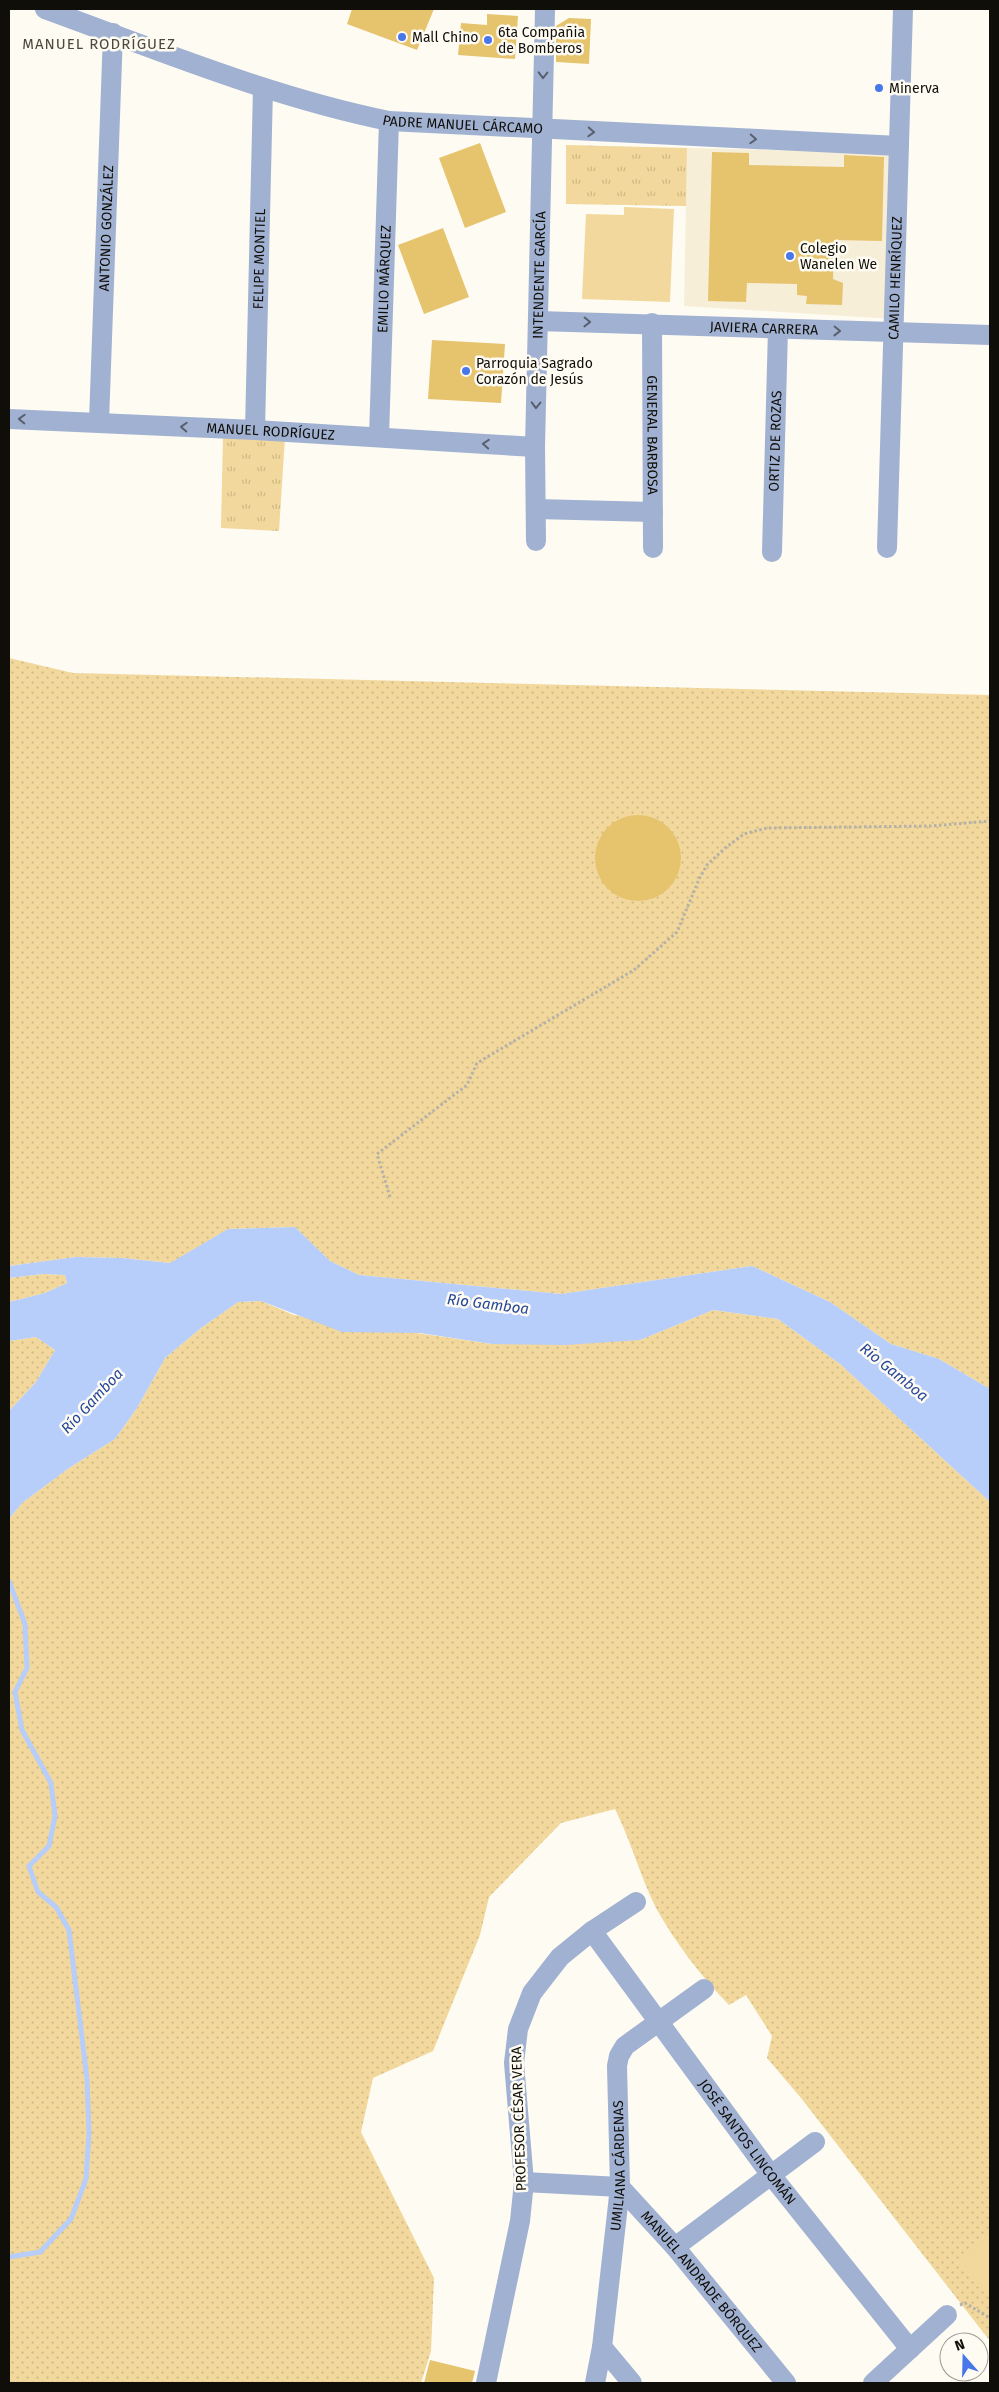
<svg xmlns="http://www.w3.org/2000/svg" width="999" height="2392" font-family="'Fira Sans',sans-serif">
<defs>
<pattern id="grass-dots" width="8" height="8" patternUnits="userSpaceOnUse" patternTransform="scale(1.25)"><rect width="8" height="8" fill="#f2d89c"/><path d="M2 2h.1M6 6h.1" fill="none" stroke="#ceb885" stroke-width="1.8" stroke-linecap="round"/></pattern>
<pattern id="park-tufts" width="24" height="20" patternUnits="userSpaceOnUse" patternTransform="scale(1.25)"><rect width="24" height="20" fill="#f2d89c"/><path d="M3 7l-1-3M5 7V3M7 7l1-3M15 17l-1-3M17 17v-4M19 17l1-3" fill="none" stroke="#ceb885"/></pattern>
</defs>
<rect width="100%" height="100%" fill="#fefbf2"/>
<path fill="#f7eed8" d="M687,148L896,153L893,319L684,306Z"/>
<path fill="url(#grass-dots)" d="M9,658L73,673L990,695V1389L939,1359L891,1344L830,1302L752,1266L561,1294L359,1275L330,1261L295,1227L228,1229L171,1263L122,1258L76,1257L9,1266Z
M43,1274L65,1275L67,1283L45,1293L9,1302V1278Z
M261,1301L294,1315L492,1344L640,1340L713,1310L778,1319L840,1364L990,1502V2341L801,2098L767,2058L772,2036L746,1995L729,2005C701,1976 676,1944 656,1908C640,1876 631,1841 615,1809L561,1823L489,1897L480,1935L433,2051L373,2078L361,2132L434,2278L431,2351L421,2383H9V1519L22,1503L69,1468L115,1439L137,1408L165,1358L201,1328L238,1302Z
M36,1337L55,1350L36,1382L9,1411V1341Z"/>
<path fill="url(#park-tufts)" d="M566,145L687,148L686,206L566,204Z
M223,435L285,437L279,531L221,528Z"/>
<path fill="#f2d89c" d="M624,207L674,209L670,302L582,299L586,214L624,215Z
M990,2234V2295L960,2263Z"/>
<path fill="#b7cdfa" d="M295,1227L330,1261L359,1275L561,1294L752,1266L830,1302L891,1344L939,1359L990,1389V1502L840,1364L778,1319L713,1310L640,1340L566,1345L492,1344L420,1333L342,1332L261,1301L238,1302L201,1328L165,1358L137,1408L115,1439L69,1468L22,1503L9,1519V1411L36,1382L55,1350L36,1337L9,1341V1302L45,1293L67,1283L65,1275L43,1274L9,1278V1266L76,1257L122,1258L170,1263L228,1229Z"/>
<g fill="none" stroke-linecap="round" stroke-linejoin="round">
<path stroke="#b7cdfa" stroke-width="5" d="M9,1581L25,1624L27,1668L15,1692L22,1730L51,1783L55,1816L49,1846L29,1866L38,1892L56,1907L69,1930L87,2079L89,2133L86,2179L71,2219L40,2252L9,2257"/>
</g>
<path fill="#e6c36d" d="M352,9H434L417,50L347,24Z
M487,14L518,16L515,59L458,55L461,23L487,25Z
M569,18L591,19L589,64L556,62V26Z
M480,143L506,212L465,228L439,158Z
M712,152L749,153V165L844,167V155L884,157L882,241L834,240L833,279L843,283L842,305L806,304L807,296L797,295V284L747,283L746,302L708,301Z
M443,228L469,297L424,314L398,245Z
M432,340L505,344L501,403L428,399Z
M595 858a43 43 0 1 1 86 0a43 43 0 1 1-86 0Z
M430,2360L475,2371L472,2383H424Z"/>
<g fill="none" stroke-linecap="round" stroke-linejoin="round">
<path stroke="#b3b1a9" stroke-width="3" stroke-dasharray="2.5 2.5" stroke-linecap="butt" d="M390,1197L377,1154L467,1085L477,1063L634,970L677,932L700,877L707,865L725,848L744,834L767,828L931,826L990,821
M960,2305L965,2303L990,2318"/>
<g stroke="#a1b1d2" stroke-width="20">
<path id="s1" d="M45,9C158,50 271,97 389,121L899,146"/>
<path id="s2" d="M538,321L990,335"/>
<path id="s3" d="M652,323L653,548"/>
<path id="s4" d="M9,419L255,430L535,447"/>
<path id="s5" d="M99,422L113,33"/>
<path id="s6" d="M255,430L263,88"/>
<path id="s7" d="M379,437L389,121"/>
<path d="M536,509L653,512"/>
<path id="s8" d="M536,541L535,447L545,9"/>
<path id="s9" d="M887,548L903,9"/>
<path id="s10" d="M772,552L778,329"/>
<path id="s11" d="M592,1931L771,2175L910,2349"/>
<path id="s12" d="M524,2182L620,2187L675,2247L786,2383"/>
<path d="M675,2247L815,2142"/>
<path d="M602,2347L632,2383"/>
<path d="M486,2383L520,2221L524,2182L514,2063L518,2029L532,1993L560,1957L592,1931L636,1902"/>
<path id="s13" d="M595,2383L602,2347L620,2187L617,2066L619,2056L625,2046L704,1989"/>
<path d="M873,2383L947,2315"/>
</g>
</g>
<defs><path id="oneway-chevron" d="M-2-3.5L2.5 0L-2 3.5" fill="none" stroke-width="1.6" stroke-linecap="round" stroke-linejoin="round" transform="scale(1.25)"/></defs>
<g stroke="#58606e">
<use href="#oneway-chevron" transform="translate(543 75) rotate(91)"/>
<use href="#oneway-chevron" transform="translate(591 132) rotate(3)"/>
<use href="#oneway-chevron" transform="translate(753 139) rotate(3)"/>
<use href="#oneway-chevron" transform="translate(587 322) rotate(1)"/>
<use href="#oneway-chevron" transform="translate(837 331) rotate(1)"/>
<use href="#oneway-chevron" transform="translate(536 405) rotate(91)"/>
<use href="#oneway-chevron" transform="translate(22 419) rotate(-178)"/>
<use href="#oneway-chevron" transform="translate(184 427) rotate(-177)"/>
<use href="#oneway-chevron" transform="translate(486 444) rotate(-176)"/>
</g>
<g fill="#4877e9" stroke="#fefbf2" stroke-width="2">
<circle cx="402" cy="37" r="5"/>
<circle cx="488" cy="40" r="5"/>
<circle cx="879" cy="88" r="5"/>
<circle cx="790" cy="256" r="5"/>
<circle cx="466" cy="371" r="5"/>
</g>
<g text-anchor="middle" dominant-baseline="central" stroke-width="5" stroke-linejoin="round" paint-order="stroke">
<g font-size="14" fill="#100e09" stroke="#fefbf2" text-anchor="start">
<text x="498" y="32">6ta Compañia<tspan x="498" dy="16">de Bomberos</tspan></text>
<text x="412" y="37">Mall Chino</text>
<text x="889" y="88">Minerva</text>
<text x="800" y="248">Colegio<tspan x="800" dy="16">Wanelen We</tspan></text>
<text x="476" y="363">Parroquia Sagrado<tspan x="476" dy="16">Corazón de Jesús</tspan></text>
</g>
<g font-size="14" fill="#100e09" stroke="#fefbf2">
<text stroke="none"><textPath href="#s1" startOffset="436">PADRE MANUEL CÁRCAMO</textPath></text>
<text stroke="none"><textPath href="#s5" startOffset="194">ANTONIO GONZÁLEZ</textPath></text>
<text stroke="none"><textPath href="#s6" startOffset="171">FELIPE MONTIEL</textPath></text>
<text stroke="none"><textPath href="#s8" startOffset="266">INTENDENTE GARCÍA</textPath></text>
<text stroke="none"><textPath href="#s9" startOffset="270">CAMILO HENRÍQUEZ</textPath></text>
<text stroke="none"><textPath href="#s7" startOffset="158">EMILIO MÁRQUEZ</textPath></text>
<text stroke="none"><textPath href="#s2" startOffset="226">JAVIERA CARRERA</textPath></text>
<text stroke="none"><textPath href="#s4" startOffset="262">MANUEL RODRÍGUEZ</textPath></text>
<text stroke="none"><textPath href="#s3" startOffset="112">GENERAL BARBOSA</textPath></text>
<text stroke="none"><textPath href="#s10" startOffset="111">ORTIZ DE ROZAS</textPath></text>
<text transform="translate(519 2119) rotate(-92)">PROFESOR CÉSAR VERA</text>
<text stroke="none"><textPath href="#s11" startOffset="262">JOSÉ SANTOS LINCOMÁN</textPath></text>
<text stroke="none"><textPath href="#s13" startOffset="219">UMILIANA CÁRDENAS</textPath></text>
<text stroke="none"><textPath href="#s12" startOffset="221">MANUEL ANDRADE BÓRQUEZ</textPath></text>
</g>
<g font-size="15" letter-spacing="1" fill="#4e493d" stroke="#fefbf2">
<text x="99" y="44">MANUEL RODRÍGUEZ</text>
</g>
<g font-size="15" font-style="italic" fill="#25479b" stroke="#fefbf2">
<text transform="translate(488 1304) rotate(7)">Río Gamboa</text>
<text transform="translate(894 1372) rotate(39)">Río Gamboa</text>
<text transform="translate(92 1401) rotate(-47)">Río Gamboa</text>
</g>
</g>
<rect width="999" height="2392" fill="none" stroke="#100e09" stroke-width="20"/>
<g transform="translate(964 2357) rotate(340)"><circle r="24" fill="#fefbf2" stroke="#9f9c95"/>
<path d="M0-4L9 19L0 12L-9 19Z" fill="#4877e9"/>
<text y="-8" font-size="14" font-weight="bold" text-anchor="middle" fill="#100e09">N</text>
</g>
</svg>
